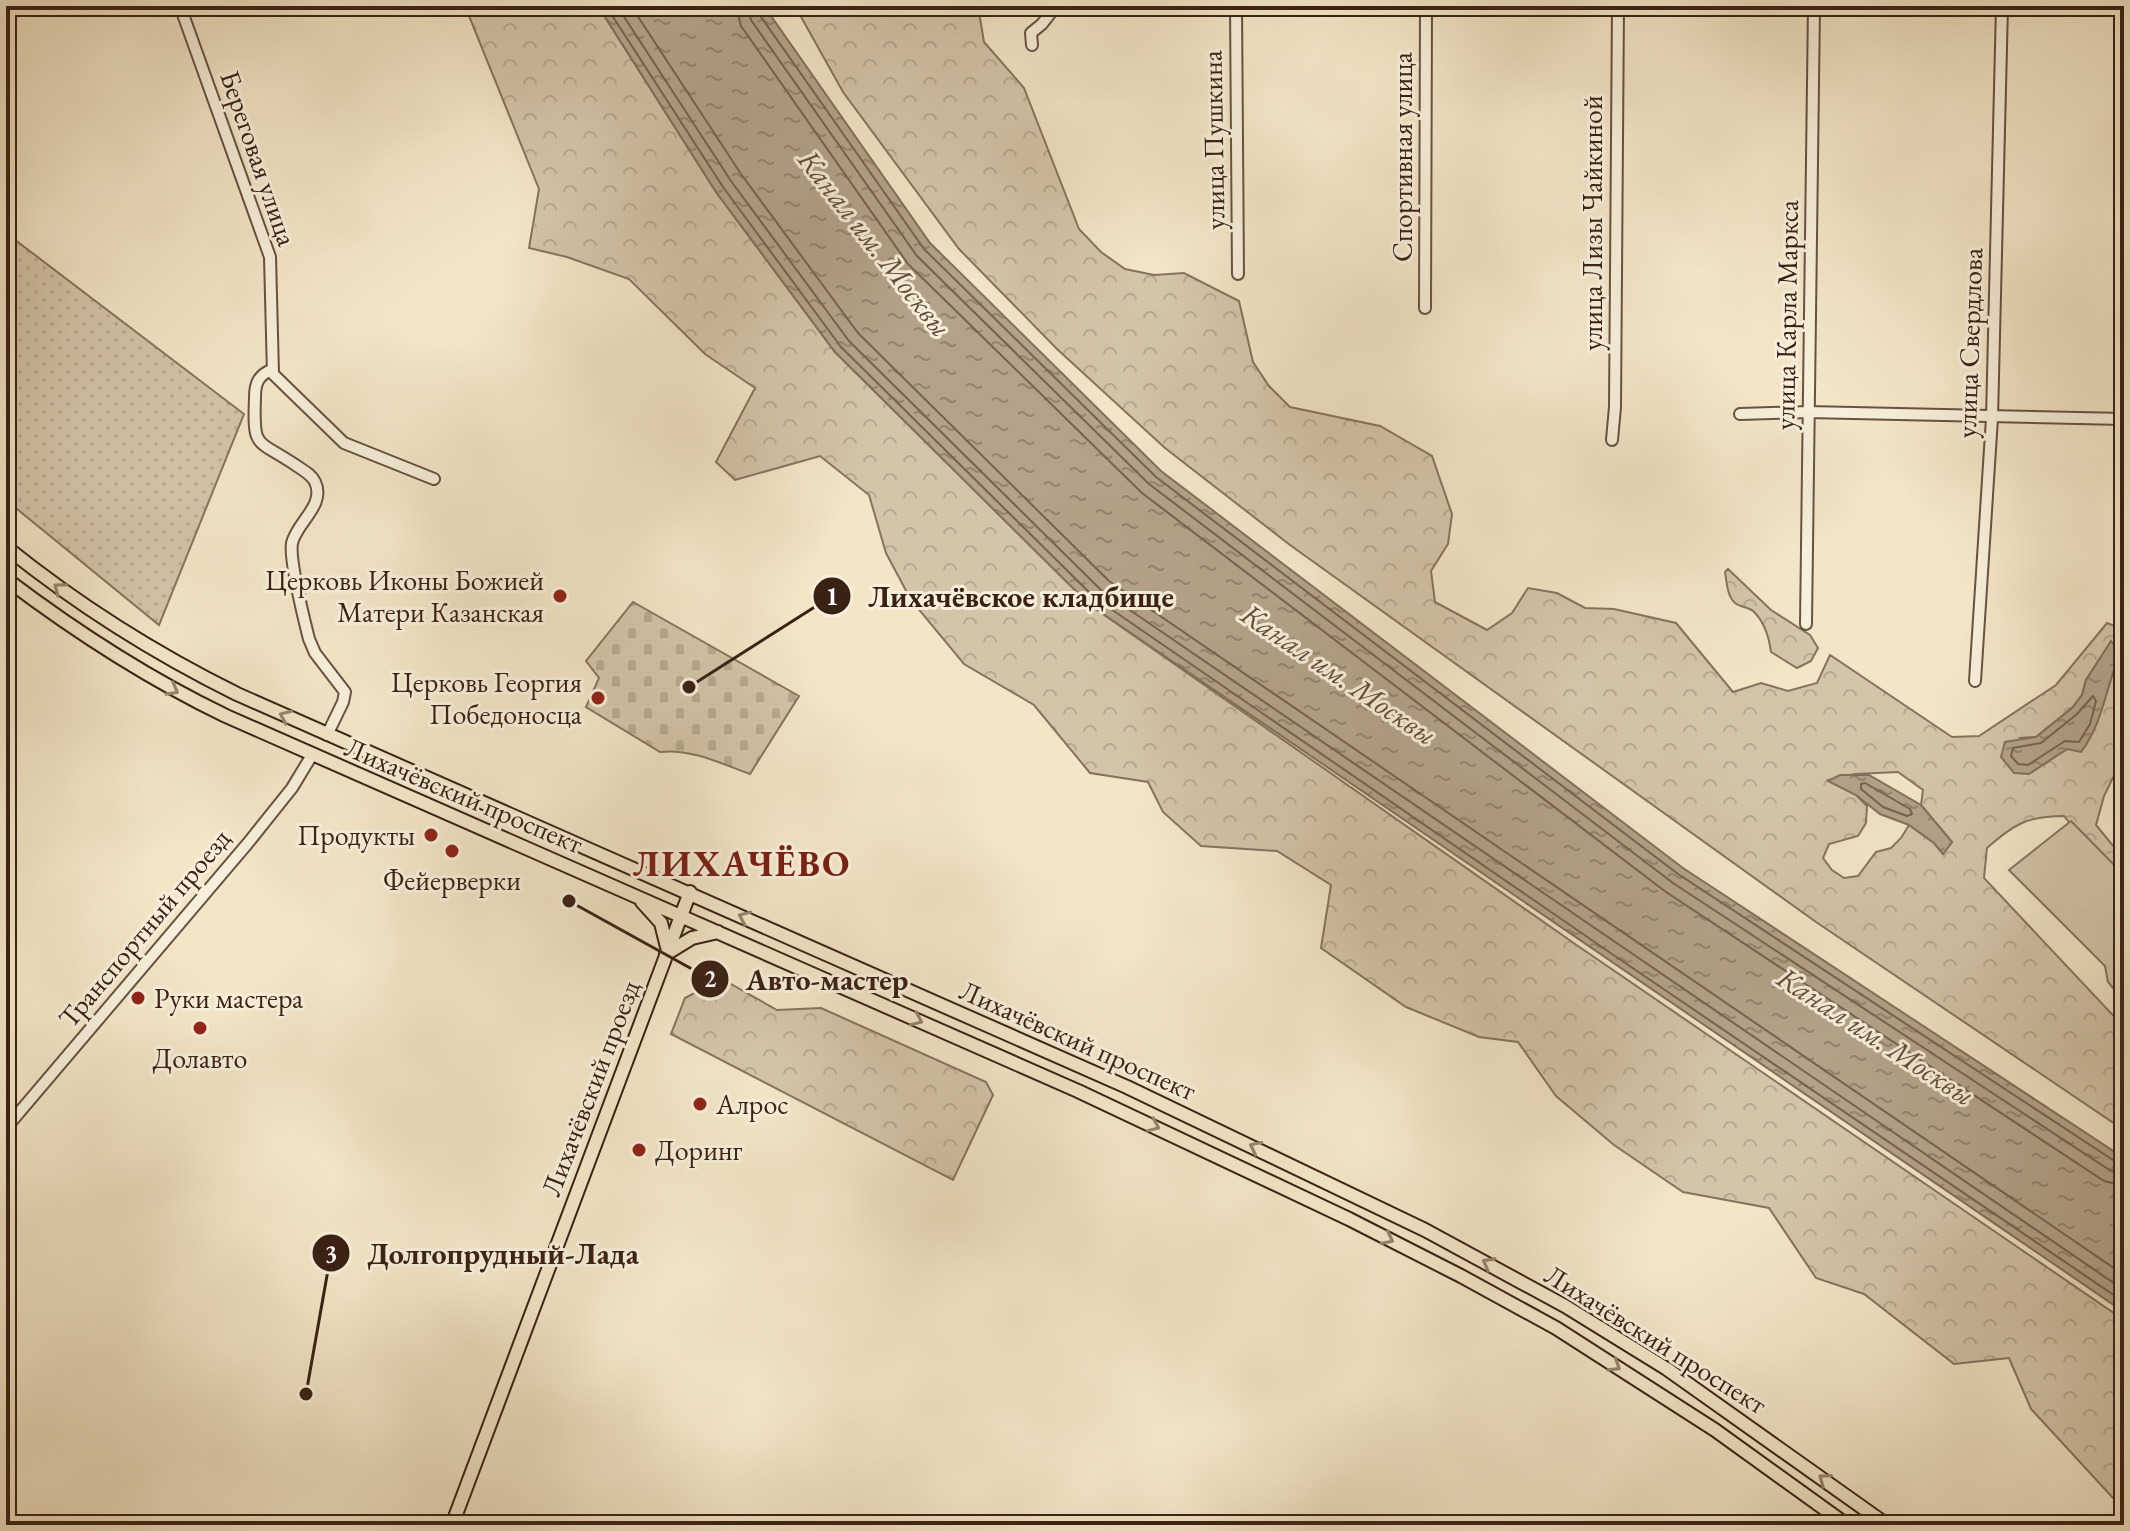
<svg xmlns="http://www.w3.org/2000/svg" width="2130" height="1531" font-family="'EB Garamond',serif">
<defs>
<pattern id="grass-dots" width="8" height="8" patternUnits="userSpaceOnUse" patternTransform="scale(2)"><rect width="8" height="8" fill="#d3c5a9"/><path d="M2 2h.1M6 6h.1" fill="none" stroke="#b6a991" stroke-width="1.8" stroke-linecap="round"/></pattern>
<pattern id="forest-crowns" width="20" height="18" patternUnits="userSpaceOnUse" patternTransform="scale(2)"><rect width="20" height="18" fill="#d3c5a9"/><path d="M2 6a3 3 0 1 1 6 0M12 15a3 3 0 1 1 6 0" fill="none" stroke="#b6a991"/></pattern>
<pattern id="cemetery-stones" width="16" height="16" patternUnits="userSpaceOnUse" patternTransform="scale(2)"><rect width="16" height="16" fill="#d3c5a9"/><path d="M2 7V4a2 2 0 0 1 4 0v3zM10 15v-3a2 2 0 0 1 4 0v3z" fill="#b6a991"/></pattern>
<pattern id="water-ripples" width="26" height="14" patternUnits="userSpaceOnUse" patternTransform="scale(2)"><rect width="26" height="14" fill="#b3a38a"/><path d="M2 4q2-2 4 0t4 0M15 11q2-2 4 0t4 0" fill="none" stroke="#938470"/></pattern>
</defs>
<rect width="100%" height="100%" fill="#f2e6c7"/>
<filter id="stains"><feTurbulence type="fractalNoise" baseFrequency=".0025" numOctaves="4"/><feColorMatrix values="0 0 0 0 .2 0 0 0 0 .09 0 0 0 0 .02 0 0 0 .5 -.17"/></filter>
<radialGradient id="worn" r=".72"><stop offset=".6" stop-color="#630" stop-opacity="0"/><stop offset="1" stop-color="#630" stop-opacity=".3"/></radialGradient>
<path fill="url(#grass-dots)" stroke="#86735f" stroke-width="2" d="M6,233L244,414L159,625L6,500Z"/>
<path fill="url(#forest-crowns)" stroke="#86735f" stroke-width="2" fill-rule="evenodd" d="M465,6H598L716,192L835,352L1090,605L1578,946L2124,1320V1510L2031,1409L2009,1358L1954,1364L1864,1294L1816,1278L1769,1208L1683,1192L1614,1145L1556,1096L1518,1042L1479,1037L1406,1007L1321,948L1331,885L1277,851L1201,846L1163,812L1148,782L1090,773L1034,705L964,664L911,600L886,553L869,495L820,456L735,480L716,462L755,388L705,354L629,279L567,257L529,248L539,189Z
M795,6H978L984,42L1024,88L1079,229L1101,252L1125,269L1154,275L1184,273L1239,301L1253,362L1269,386L1290,407L1380,426L1432,456L1452,514L1448,544L1431,571L1435,602L1487,630L1512,613L1528,588L1557,593L1585,608L1614,609L1676,623L1733,692L1761,683L1788,691L1817,683L1830,655L1952,737L1979,736L2056,685L2107,623L2122,629L2124,626L2123,757L2104,796L2096,825L2124,859V892L2064,816C2028,816 2014,824 1987,848L1984,878L2124,1027V1130L1816,922L1290,545L1165,448L1057,349L959,249L843,92ZM2111,642L2120,654L2067,749L2042,765L2020,738L2036,737L2072,708L2082,695L2086,680ZM1898,772L1923,790L1921,805L1952,842L1943,854L1934,843L1909,825L1901,838L1891,848L1876,852L1858,876L1844,878L1832,870L1823,858L1829,844L1858,836L1866,823L1867,806L1856,795L1829,780L1855,774Z
M1728,569L1771,610L1810,635L1818,648L1811,661L1797,668L1771,652C1769,637 1765,622 1753,611C1748,607 1740,607 1735,603C1727,596 1727,583 1725,572Z
M722,979L777,1010L821,1008L986,1082L993,1095L953,1180L671,1034L685,998Z"/>
<path fill="url(#cemetery-stones)" stroke="#86735f" stroke-width="2" d="M633,602L799,696L750,774C722,764 690,748 660,752L586,707L599,678L586,661Z"/>
<path fill="#d3c5a9" stroke="#86735f" stroke-width="2" d="M2071,821L2124,875V1001L2108,982L2105,966L2009,870Z"/>
<path fill="url(#water-ripples)" stroke="#836f5b" stroke-width="2" d="M598,6H764L930,243L1161,471L1683,868L2124,1158V1312L1090,605L835,352L716,192Z
M2111,641L2120,653C2106,687 2103,723 2081,752L2067,749L2029,774L2014,773L2001,757L2005,742L2036,737L2072,708L2082,695L2086,680Z
M1840,775H1869L1921,805L1952,842L1943,854L1934,843L1909,825L1880,814L1856,795L1828,781Z"/>
<g fill="none" stroke-linecap="round" stroke-linejoin="round">
<path stroke="#766250" stroke-width="2" d="M606,6L723,187L841,347L1095,598L1612,954L2124,1302
M617,6L731,181L849,341L1102,591L2124,1290
M631,6L741,174L858,333L1109,581L2124,1275
M736,6L741,26L908,264L1142,493L1666,892L2104,1181L2124,1186
M748,6L751,20L917,256L1149,484L1673,883L2111,1171L2124,1174
M758,6L759,14L924,249L1156,477L1678,874L2116,1162L2124,1164
M2093,696L2096,701L2090,724L2079,742L2065,741L2028,765L2018,764L2011,756L2013,748L2041,743L2077,714Z
M1865,783L1910,809L1912,814L1907,816L1883,807L1861,789V784Z"/>
<defs>
<path id="minor" d="M180,6L270,257L273,374L344,443L434,479
M1236,6L1238,274
M1032,45L1031,33L1042,24L1056,6
M1425,308L1426,6
M273,369C259,375 255,382 255,397C253,451 256,438 297,466C304,471 312,475 315,482C326,505 297,522 292,543C289,561 304,619 309,639L315,653L345,692L343,702L327,735
M1740,414L1808,412L2124,419
M1612,440L1615,407L1618,6
M1806,624L1814,6
M1975,681L1992,418L2002,6
M6,1128L248,843L292,788L312,755"/>
<path id="major" d="M6,547C78,605 154,653 237,694L1127,1087L1425,1230L1565,1306L1667,1369L1887,1525
M6,579C76,632 147,678 226,716L1078,1091L1349,1219L1461,1276L1556,1328L1715,1430L1847,1525
M642,902L661,923L667,947
M666,954L692,938L718,932
M452,1525L690,892"/>
</defs>
<use href="#minor" stroke="#685242" stroke-width="14"/>
<use href="#major" stroke="#3a2115" stroke-width="16"/>
<use href="#minor" stroke="#f7efdb" stroke-width="10"/>
<use href="#major" stroke="#f2e6c7" stroke-width="12"/>
</g>
<defs><path id="oneway-chevron" d="M-2-3.5L2.5 0L-2 3.5" fill="none" stroke-width="1.6" stroke-linecap="round" stroke-linejoin="round" transform="scale(2)"/></defs>
<g stroke="#96846e">
<use href="#oneway-chevron" transform="translate(59 588) rotate(-143)"/>
<use href="#oneway-chevron" transform="translate(173 690) rotate(29)"/>
<use href="#oneway-chevron" transform="translate(285 716) rotate(-156)"/>
<use href="#oneway-chevron" transform="translate(744 917) rotate(-156)"/>
<use href="#oneway-chevron" transform="translate(917 1020) rotate(24)"/>
<use href="#oneway-chevron" transform="translate(1154 1126) rotate(24)"/>
<use href="#oneway-chevron" transform="translate(1255 1147) rotate(-154)"/>
<use href="#oneway-chevron" transform="translate(1388 1239) rotate(27)"/>
<use href="#oneway-chevron" transform="translate(1488 1263) rotate(-151)"/>
<use href="#oneway-chevron" transform="translate(1615 1366) rotate(32)"/>
<use href="#oneway-chevron" transform="translate(1824 1479) rotate(-144)"/>
</g>
<g fill="#8f2418" stroke="#f7efdb" stroke-width="3">
<circle cx="560" cy="596" r="8"/>
<circle cx="598" cy="698" r="8"/>
<circle cx="431" cy="835" r="8"/>
<circle cx="452" cy="851" r="8"/>
<circle cx="138" cy="998" r="8"/>
<circle cx="200" cy="1028" r="8"/>
<circle cx="700" cy="1104" r="8"/>
<circle cx="639" cy="1150" r="8"/>
</g>
<g text-anchor="middle" dominant-baseline="central" stroke-width="6" stroke-linejoin="round" paint-order="stroke">
<g font-size="28" fill="#3a2115" stroke="#f7efdb">
<text transform="translate(1213 140) rotate(-91)">улица Пушкина</text>
<text transform="translate(1402 157) rotate(-90)">Спортивная улица</text>
<text transform="translate(259 158) rotate(71)">Береговая улица</text>
<text transform="translate(1592 223) rotate(-90)">улица Лизы Чайкиной</text>
<text transform="translate(1786 315) rotate(-89)">улица Карла Маркса</text>
<text transform="translate(1969 343) rotate(-88)">улица Свердлова</text>
<text transform="translate(464 795) rotate(23)">Лихачёвский проспект</text>
<text transform="translate(144 928) rotate(-50)">Транспортный проезд</text>
<text transform="translate(1078 1040) rotate(24)">Лихачёвский проспект</text>
<text transform="translate(590 1088) rotate(-69)">Лихачёвский проезд</text>
<text transform="translate(1656 1339) rotate(32)">Лихачёвский проспект</text>
</g>
<g font-size="28" fill="#3a2115" stroke="#f7efdb" text-anchor="end">
<text x="544" y="580">Церковь Иконы Божией<tspan x="544" dy="32">Матери Казанская</tspan></text>
<text x="582" y="682">Церковь Георгия<tspan x="582" dy="32">Победоносца</tspan></text>
<text x="415" y="835">Продукты</text>
<text x="452" y="880" text-anchor="middle">Фейерверки</text>
<text x="154" y="998" text-anchor="start">Руки мастера</text>
<text x="200" y="1058" text-anchor="middle">Долавто</text>
<text x="716" y="1104" text-anchor="start">Алрос</text>
<text x="655" y="1150" text-anchor="start">Доринг</text>
</g>
<g font-size="30" font-style="italic" fill="#644e3e" stroke="#f7efdb">
<text transform="translate(875 243) rotate(52)">Канал им. Москвы</text>
<text transform="translate(1339 674) rotate(34)">Канал им. Москвы</text>
<text transform="translate(1876 1036) rotate(33)">Канал им. Москвы</text>
</g>
<g font-size="36" font-weight="bold" letter-spacing="2" fill="#7a1f14" stroke="#f7efdb">
<text x="742" y="863">ЛИХАЧЁВО</text>
</g>
</g>
<path fill="none" stroke="#3a2115" stroke-width="3" d="M689 687L832 596M569 901L710 979M306 1394L331 1253"/>
<g fill="#3a2115" stroke="#f7efdb" stroke-width="3">
<circle cx="689" cy="687" r="8"/>
<circle cx="569" cy="901" r="8"/>
<circle cx="306" cy="1394" r="8"/>
<circle cx="832" cy="596" r="20"/>
<circle cx="710" cy="979" r="20"/>
<circle cx="331" cy="1253" r="20"/>
</g>
<g font-size="24" text-anchor="middle" font-weight="bold" fill="#fff">
<text x="832" y="605">1</text>
<text x="710" y="987">2</text>
<text x="331" y="1262">3</text>
</g>
<g font-size="30" text-anchor="middle" font-weight="bold" fill="#3a2115" stroke="#f7efdb" stroke-width="6" stroke-linejoin="round" paint-order="stroke">
<text x="1021" y="607">Лихачёвское кладбище</text>
<text x="827" y="990">Авто-мастер</text>
<text x="503" y="1264">Долгопрудный-Лада</text>
</g>
<rect width="2130" height="1531" fill="none" stroke="#f2e6c7" stroke-width="32"/>
<rect x="8" y="8" width="2114" height="1515" fill="none" stroke="#3a2115" stroke-width="4"/>
<rect x="16" y="16" width="2098" height="1499" fill="none" stroke="#3a2115" stroke-width="2"/>
<rect width="100%" height="100%" filter="url(#stains)"/>
<rect width="100%" height="100%" fill="url(#worn)"/>
</svg>
